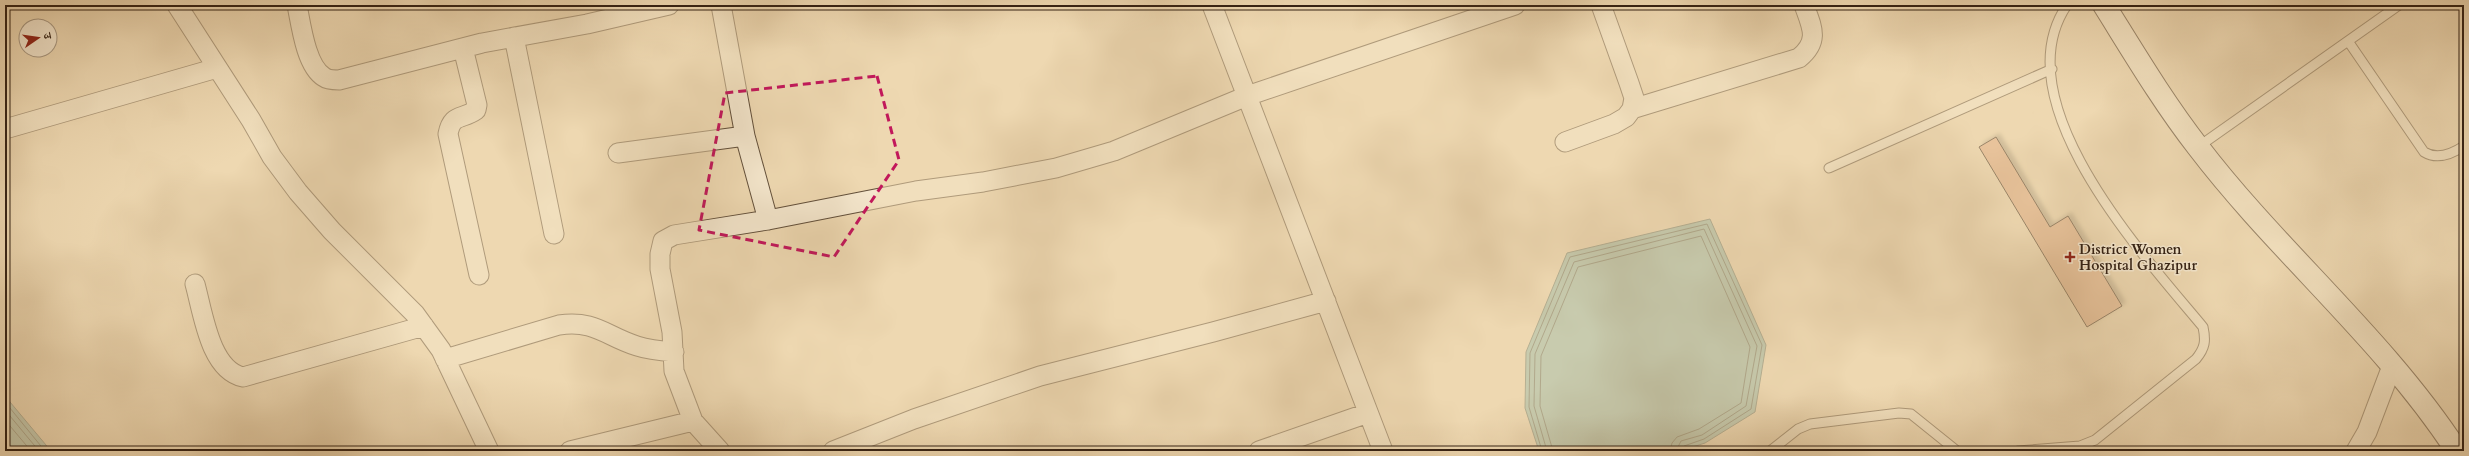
<svg xmlns="http://www.w3.org/2000/svg" width="2469" height="456" font-family="Cardo,'Noto Serif Devanagari',serif">
<defs>
<filter id="shadow"><feDropShadow dx="3.5" dy="-3.5" stdDeviation="2" flood-color="#0004"/></filter>
</defs>
<rect width="100%" height="100%" fill="#eed8b1"/>
<filter id="stains"><feTurbulence type="fractalNoise" baseFrequency=".005" numOctaves="4"/><feColorMatrix values="0 0 0 0 .2 0 0 0 0 .09 0 0 0 0 .02 0 0 0 .5 -.17"/></filter>
<radialGradient id="worn" r=".72"><stop offset=".6" stop-color="#630" stop-opacity="0"/><stop offset="1" stop-color="#630" stop-opacity=".3"/></radialGradient>
<path fill="#99baaa" stroke="#717d6e" d="M1710,219L1766,345L1755,412L1705,443L1680,451H1539L1525,408L1526,352L1567,253Z
M5,396L51,451H5Z"/>
<g fill="none" stroke-linecap="round" stroke-linejoin="round">
<path stroke="#676e5f" stroke-width="1" d="M5,402L45,451
M5,410L39,451
M5,420L31,451
M1542,451L1529,407L1530,353L1570,257L1707,224L1762,345L1751,409L1704,439L1684,446L1681,451
M1547,451L1534,406L1535,354L1574,262L1704,229L1757,346L1746,406L1702,435L1681,441L1676,451
M1553,451L1540,406L1541,356L1578,267L1701,236L1750,347L1741,403L1699,429L1677,437L1672,443L1670,451"/>
</g>
<path fill="#e0a882" stroke="#352214" filter="url(#shadow)" d="M1996,137L2050,227L2068,216L2122,306L2087,327L1979,147Z"/>
<g fill="none" stroke-linecap="round" stroke-linejoin="round">
<defs>
<path id="lane" d="M2348,41L2424,152C2437,160 2452,154 2464,146
M2198,147L2399,5
M1829,168L2052,69
M1770,451L1798,429L1810,424L1899,413L1911,414L1957,451
M2018,451L2080,446L2095,440L2196,359C2205,348 2206,341 2203,327C2145,257 2001,102 2067,5"/>
<path id="street" d="M177,5L251,120L272,157L298,192L332,231L415,314L441,350L489,451
M297,5C301,25 306,66 324,77C328,80 335,80 339,80L482,43L587,24L669,5
M721,5L745,136L768,220
M1212,5L1383,451
M514,37L554,234
M463,48L477,105L476,110C462,120 452,113 448,134L479,275
M1632,109L1799,58C1820,41 1812,27 1804,5
M5,129L217,68
M1565,142L1614,124L1626,117L1632,109L1634,98L1629,83L1601,5
M618,153L745,136
M195,284C203,313 210,370 243,377L424,326
M445,359L559,325C596,320 605,336 637,346C649,350 661,351 674,352
M570,451L693,421
M720,451L693,421L674,371L672,332L660,269V254L663,241L674,235L768,220L916,191L983,182L1056,168L1114,151L1247,96L1515,5
M833,451L914,419L1040,376L1213,332L1326,301
M1259,451L1368,413
M2356,451L2367,432L2392,366"/>
<path id="secondary" d="M2104,5C2134,53 2163,102 2198,147C2278,252 2384,339 2457,451"/>
</defs>
<use href="#lane" stroke="#63503b" stroke-width="11"/>
<use href="#street" stroke="#63503b" stroke-width="21"/>
<use href="#secondary" stroke="#352214" stroke-width="24"/>
<use href="#lane" stroke="#f4e6cc" stroke-width="9"/>
<use href="#street" stroke="#f4e6cc" stroke-width="19"/>
<use href="#secondary" stroke="#f4e6cc" stroke-width="22"/>
</g>
<path d="M0 0H2469V456H0ZM877,76L899,160L834,257L699,230L725,93Z" fill="#eed8b1" fill-opacity=".55" fill-rule="evenodd"/>
<path fill="none" stroke="#c2185b" stroke-width="3" stroke-dasharray="8 5" stroke-linejoin="round" d="M877,76L899,160L834,257L699,230L725,93Z"/>
<path fill="#8f2418" stroke="#f4e6cc" stroke-width="1.5" d="M2068 251h4v4h4v4h-4v4h-4v-4h-4v-4h4z"/>
<g text-anchor="middle" dominant-baseline="central" stroke-width="3" stroke-linejoin="round" paint-order="stroke">
<g font-size="14" font-weight="bold" fill="#352214" stroke="#f4e6cc" text-anchor="start">
<text x="2079" y="249">District Women<tspan x="2079" dy="16">Hospital Ghazipur</tspan></text>
</g>
</g>
<rect width="2469" height="456" fill="none" stroke="#eed8b1" stroke-width="20"/>
<rect x="6" y="6" width="2457" height="444" fill="none" stroke="#352214" stroke-width="2"/>
<rect x="10" y="10" width="2449" height="436" fill="none" stroke="#352214"/>
<g transform="translate(38 38) rotate(77)"><circle r="19" fill="#f4e6cc" stroke="#a89882"/>
<path d="M0-3L7 15L0 10L-7 15Z" fill="#8f2418"/>
<text y="-6" font-size="11" font-weight="bold" text-anchor="middle" fill="#352214">उ</text>
</g>
<rect width="100%" height="100%" filter="url(#stains)"/>
<rect width="100%" height="100%" fill="url(#worn)"/>
</svg>
